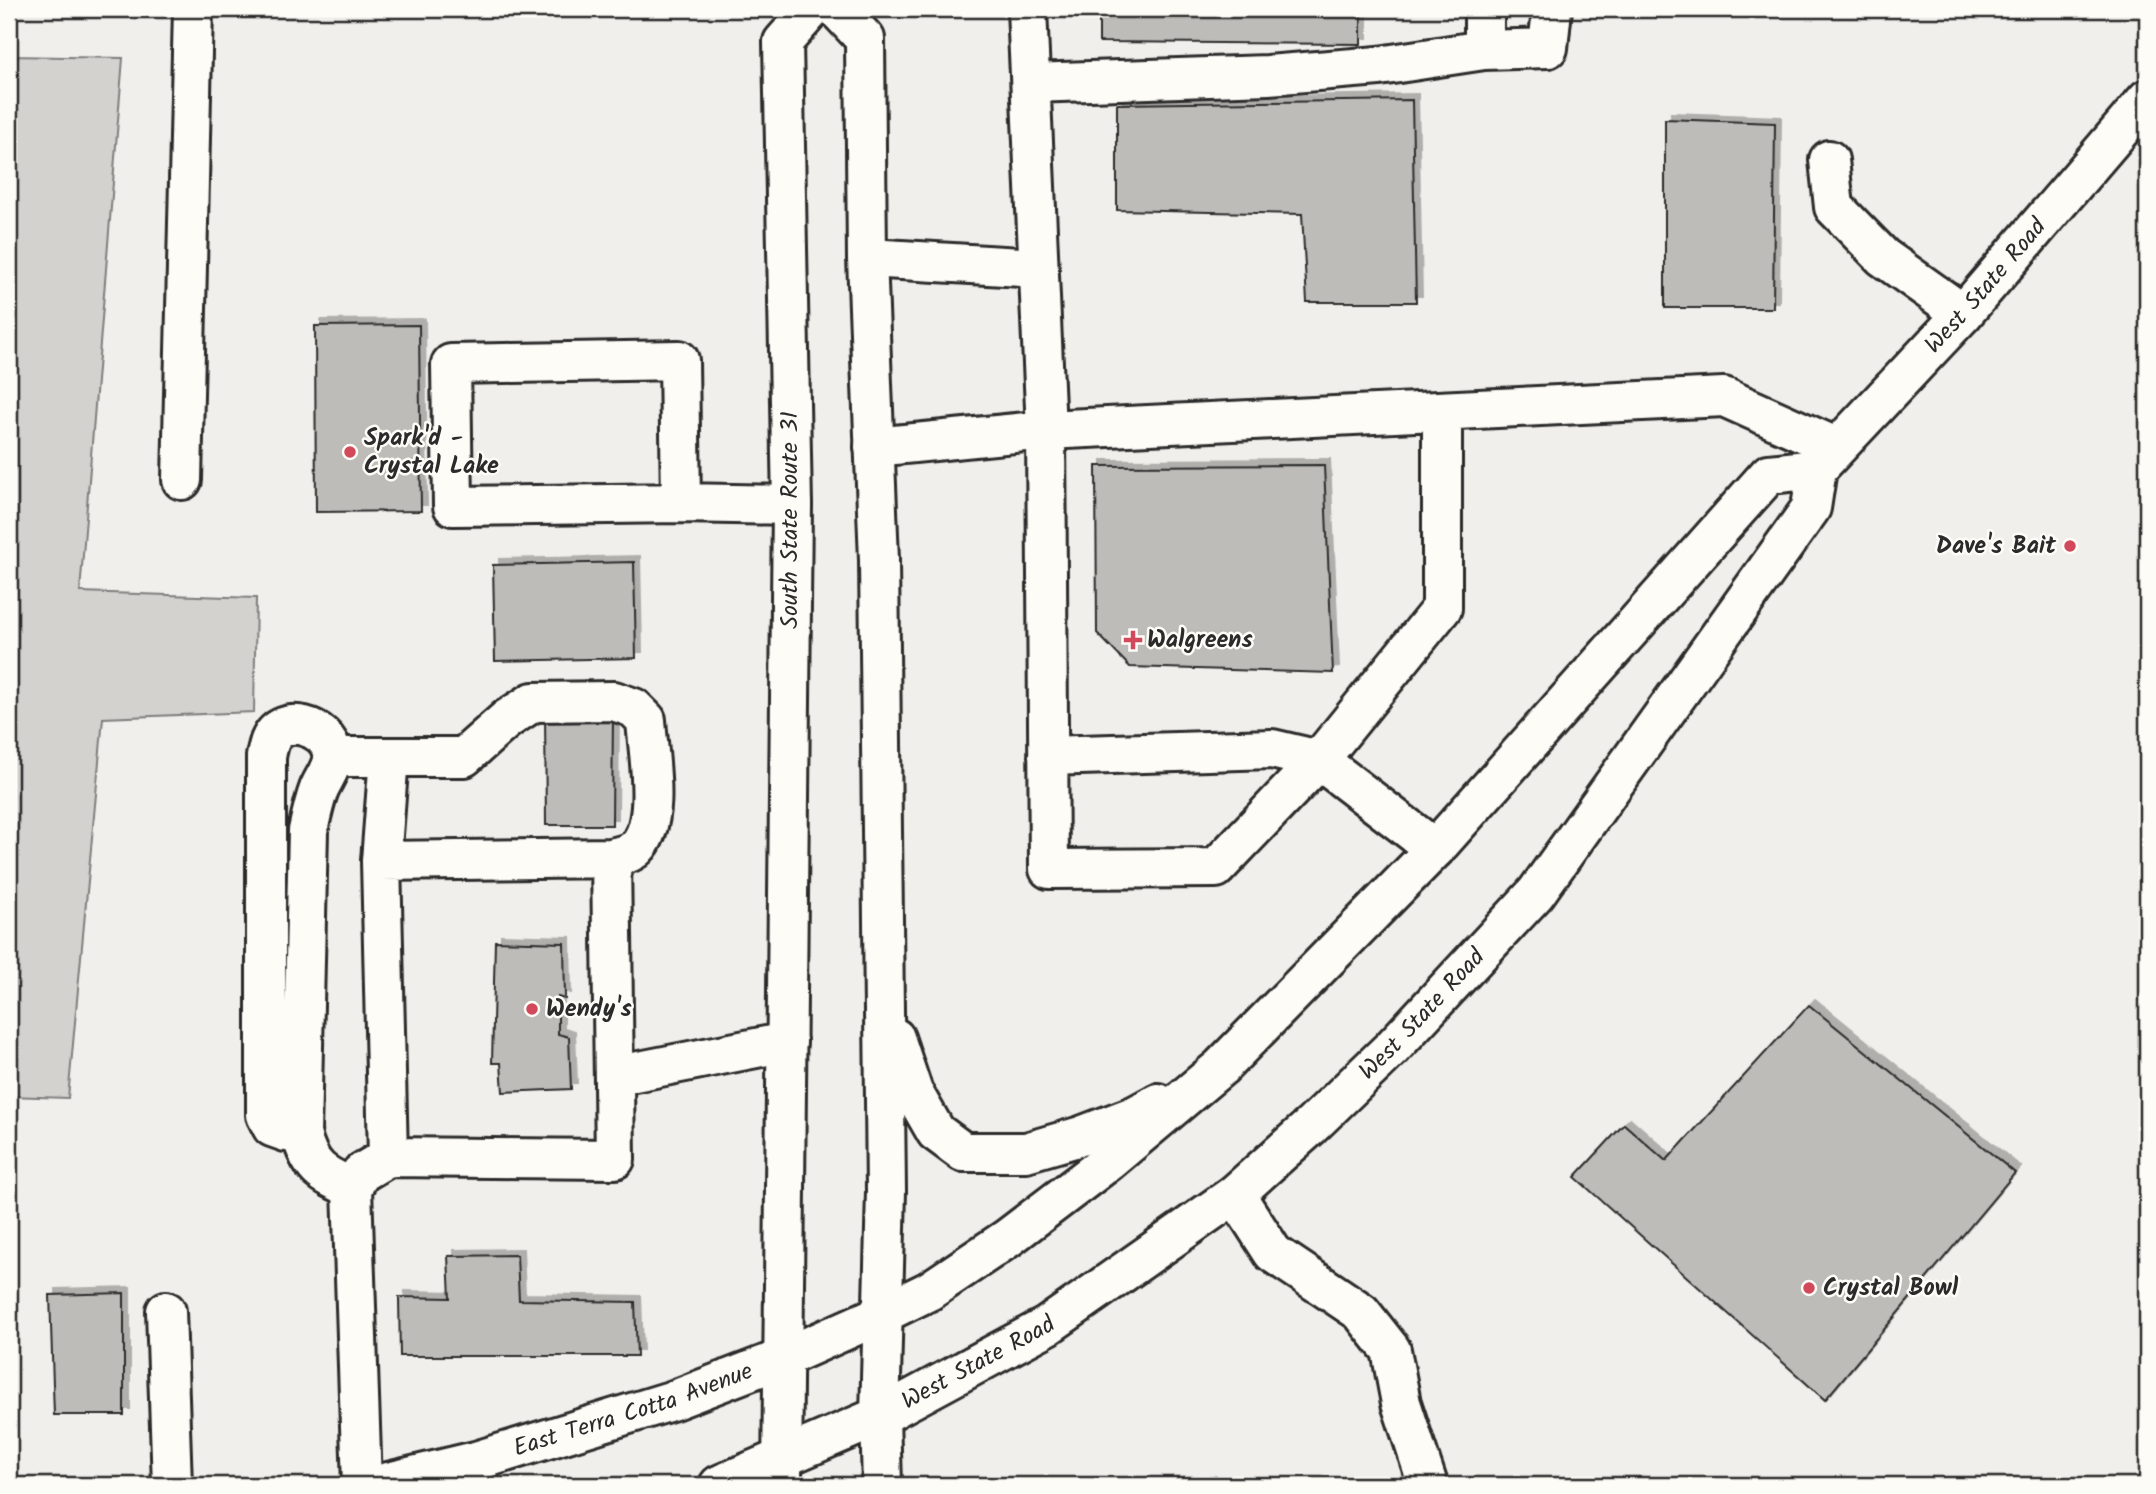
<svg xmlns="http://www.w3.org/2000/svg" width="2156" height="1494" font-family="Kalam,sans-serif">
<defs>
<filter id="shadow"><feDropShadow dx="6" dy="-6" stdDeviation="0" flood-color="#0004"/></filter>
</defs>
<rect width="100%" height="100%" fill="#f0efeb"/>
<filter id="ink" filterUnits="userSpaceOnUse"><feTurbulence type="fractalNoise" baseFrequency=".0143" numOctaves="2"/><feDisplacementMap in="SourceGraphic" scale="14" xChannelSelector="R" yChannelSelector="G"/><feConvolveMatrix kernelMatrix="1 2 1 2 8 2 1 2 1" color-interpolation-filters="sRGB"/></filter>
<g filter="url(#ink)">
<path fill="#d3d2cf" stroke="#7f7e7d" stroke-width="2" d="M9,56L123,58L80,592L256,598L254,712L103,718L68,1098L9,1096Z"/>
<path fill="#bdbcb8" stroke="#2b2b2b" stroke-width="2" filter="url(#shadow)" d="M1099,9H1361V44L1099,42Z
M1412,100L1416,302H1307L1302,214L1117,210V104Z
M1665,119L1775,123L1773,308H1665Z
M419,325L421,511L316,512L315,326Z
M1324,465L1333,673L1130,667L1097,633L1096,466Z
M634,562L636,658L495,661L493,565Z
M545,713L613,715L612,825H546Z
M495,941L564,943L565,999L558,997V1034L569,1037L571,1089L503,1092L501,1063H492Z
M1809,1005L2015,1173L1825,1400L1575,1177L1624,1124L1666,1161Z
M517,1255L519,1300L635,1302L637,1356H400L399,1297L450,1298L448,1256Z
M124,1293V1415H54L50,1295Z"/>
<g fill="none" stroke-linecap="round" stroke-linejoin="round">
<defs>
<path id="minor" d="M1027,9L1046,430L1049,869L1216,868L1319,760L1442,608V411
M1484,9V50
M1031,83L1268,75L1379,66L1484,50L1548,48L1552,9
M1829,160L1834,207L1883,257L1963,314
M867,258L1039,268
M874,447L1046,430L1724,397L1836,447
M182,480L193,9
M681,503L679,360L451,364L453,506L681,503L792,505
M1048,756L1272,749L1319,760L1435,849
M333,757H464L507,719L533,702L614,701L634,708L646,720C648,754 662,823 636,848C630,854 619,856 611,858
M614,1076L787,1042
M301,1134L286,1132L272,1127L266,1115V757C267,752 268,746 270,741C282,712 328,726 332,753C334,766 324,777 319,789C314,802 311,817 308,831L301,1134C310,1168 321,1174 352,1188
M388,1157L381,861L389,757
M1235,1194L1273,1253L1361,1312L1391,1350L1401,1403L1428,1485
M166,1311L172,1485
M362,1485L352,1188L361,1173L388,1157L615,1159L611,858L381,861"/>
<g id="major">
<path d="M837,9L865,39L867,258L879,560L886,1191L880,1416L882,1485"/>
<path d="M895,1038L913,1092L936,1132L963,1152H1026L1081,1136L1136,1115L1158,1103"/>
<path d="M782,1480L792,505L783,42L812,9"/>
<path id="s1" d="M376,1485L476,1461L674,1400L783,1358L884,1313L929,1291L1008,1238L1109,1161L1221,1067L1435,849L1769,474L1817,469"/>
<path id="s2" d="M719,1485L880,1416L1047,1326L1235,1194L1311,1126L1392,1048L1536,893L1811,508L1817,469L1963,314L2147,99"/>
</g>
</defs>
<use href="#minor" stroke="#2b2b2b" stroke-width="44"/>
<use href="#major" stroke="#2b2b2b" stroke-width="44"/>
<use href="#minor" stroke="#fdfcf7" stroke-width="38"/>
<use href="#major" stroke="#fdfcf7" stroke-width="38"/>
</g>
</g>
<g fill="#d1495b" stroke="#fdfcf7" stroke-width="2.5">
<circle cx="350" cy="452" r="7"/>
<circle cx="2070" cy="546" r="7"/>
<path d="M1129.5 629.5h7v7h7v7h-7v7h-7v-7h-7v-7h7z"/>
<circle cx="532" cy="1009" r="7"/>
<circle cx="1809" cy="1288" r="7"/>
</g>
<g text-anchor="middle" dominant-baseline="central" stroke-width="5" stroke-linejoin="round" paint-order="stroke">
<g font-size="24" fill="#2b2b2b" stroke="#fdfcf7">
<text stroke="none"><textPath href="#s2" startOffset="1782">West State Road</textPath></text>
<text transform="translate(790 520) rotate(-90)">South State Route 31</text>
<text stroke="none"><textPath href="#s2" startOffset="854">West State Road</textPath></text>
<text stroke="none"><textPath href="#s2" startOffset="287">West State Road</textPath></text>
<text stroke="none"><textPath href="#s1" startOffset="268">East Terra Cotta Avenue</textPath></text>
</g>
<g font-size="24" font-weight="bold" fill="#2b2b2b" stroke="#fdfcf7" text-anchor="start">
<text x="364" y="438">Spark'd -<tspan x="364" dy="28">Crystal Lake</tspan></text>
<text x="2056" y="546" text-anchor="end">Dave's Bait</text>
<text x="1147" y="640">Walgreens</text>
<text x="546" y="1009">Wendy's</text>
<text x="1823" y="1288">Crystal Bowl</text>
</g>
</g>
<rect width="2156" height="1494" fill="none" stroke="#fdfcf7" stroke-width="35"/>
<rect x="18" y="18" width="2121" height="1459" fill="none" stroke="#2b2b2b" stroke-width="2.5" filter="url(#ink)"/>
</svg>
